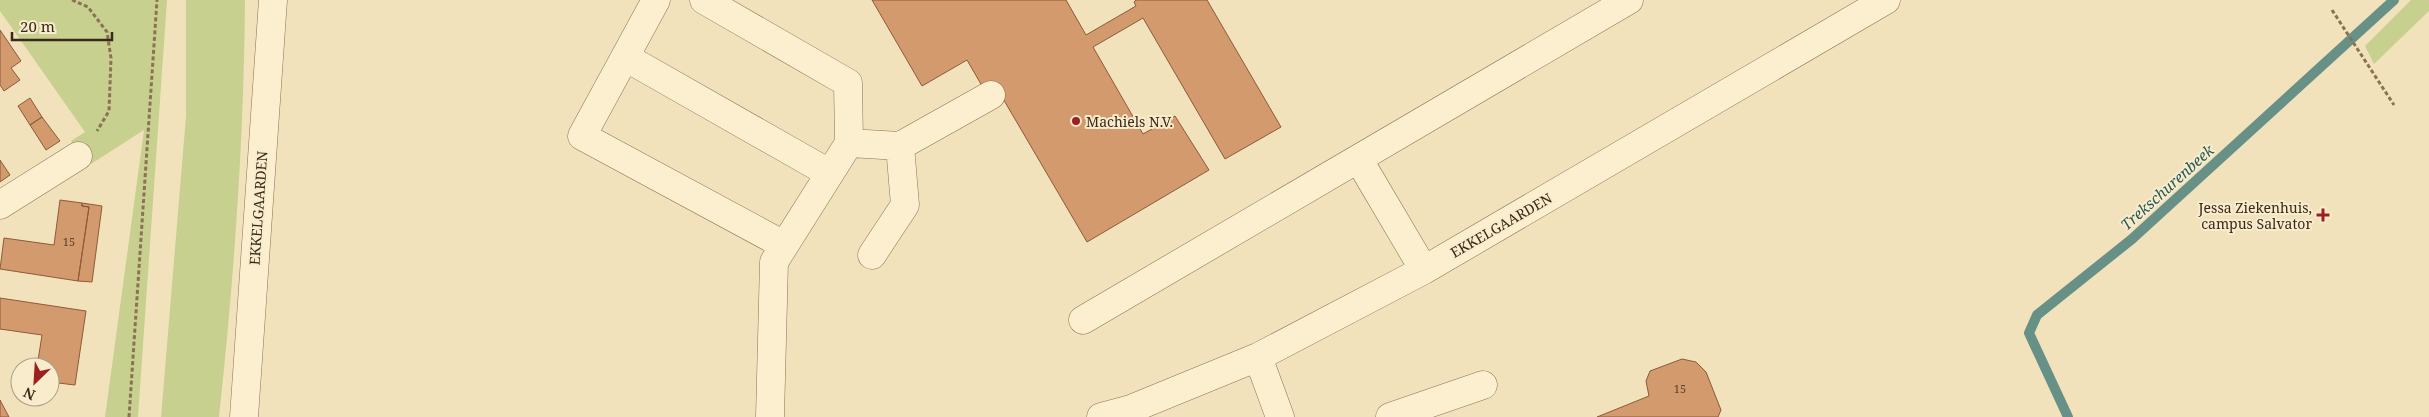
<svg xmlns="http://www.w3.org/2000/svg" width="2429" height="417" font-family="'Noto Serif',serif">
<rect width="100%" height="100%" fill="#f2e2bc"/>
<path fill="#c8d08f" d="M0,0H167L138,417H105L144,130L91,164L71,141L85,132L0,11Z
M186,0H245C244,139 234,279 219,417H161L186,116Z
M2411,0H2429V11L2374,64L2365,46Z"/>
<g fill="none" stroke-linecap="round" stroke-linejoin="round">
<path stroke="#679187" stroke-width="10" d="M2068,417L2029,333L2037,315L2132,239L2394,0"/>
</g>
<path fill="#d39a6e" stroke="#8c5a38" d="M872,0H1066L1086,35L1136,6L1134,2L1136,0H1207L1281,127L1225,159L1143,18L1093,47L1143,134L1175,116L1209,170L1087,242L995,85L985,91L967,60L922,86Z
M0,30L21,61L11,68L20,80L4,91L0,85Z
M30,98L42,117L30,125L18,106Z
M42,117L60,141L46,150L30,125Z
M0,160L10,175L0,182Z
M60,200L82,203V206L89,207L78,281L0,269L4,238L54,245Z
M82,203L102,206L92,282L78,281L89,207L82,206Z
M0,298L86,311L75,385L50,382V367H37L42,335L0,329Z
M1682,359L1696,362L1706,372L1721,410L1718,417H1597L1649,396L1646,381L1650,371Z
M0,400L9,417H0Z"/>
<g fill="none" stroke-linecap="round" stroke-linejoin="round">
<defs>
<path id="minor" d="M656,0L582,136L784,245
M704,0L848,83L849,143
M625,57L829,173
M1359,160L1424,270
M0,205L78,156
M872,255L905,205L900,146
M1083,320L1629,0
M1258,357L1280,417
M244,417L273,0
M770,417L774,262L849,143L900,146L991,95
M1101,417L1131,409L1258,357L1424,270L1886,0
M1390,417L1483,385"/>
</defs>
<use href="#minor" stroke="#8b7254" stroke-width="29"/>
<path stroke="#8b7254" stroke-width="3" stroke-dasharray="4 2.5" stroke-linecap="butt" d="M72,0L88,7L107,32L111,58L109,111L97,131
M2332,10L2394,105
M129,417L157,0"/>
<use href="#minor" stroke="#fcefd0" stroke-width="28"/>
</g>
<g fill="#9f1f1f" stroke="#f8eccc" stroke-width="2">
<circle cx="1076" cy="121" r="5"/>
<path d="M2320.5 207.5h5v5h5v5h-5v5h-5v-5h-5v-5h5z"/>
</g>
<g text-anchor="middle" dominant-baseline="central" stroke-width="4" stroke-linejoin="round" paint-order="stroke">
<g font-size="11" fill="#5f452f">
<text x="69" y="241">15</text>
<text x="1680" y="388">15</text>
</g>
<g font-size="14" fill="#38291a" stroke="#f8eccc" text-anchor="start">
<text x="1086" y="121">Machiels N.V.</text>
<text x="2312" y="207" text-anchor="end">Jessa Ziekenhuis,<tspan x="2312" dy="16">campus Salvator</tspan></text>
</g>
<g font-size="14" fill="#38291a" stroke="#f8eccc">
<text transform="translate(258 208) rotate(-86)">EKKELGAARDEN</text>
<text transform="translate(1501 225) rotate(-30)">EKKELGAARDEN</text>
</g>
<g font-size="15" font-style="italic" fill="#285a57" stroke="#f8eccc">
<text transform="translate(2167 187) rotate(-42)">Trekschurenbeek</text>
</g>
</g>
<g transform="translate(35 382) rotate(205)"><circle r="24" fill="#f8eccc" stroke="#ab9e85"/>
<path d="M0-4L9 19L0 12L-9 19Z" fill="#9f1f1f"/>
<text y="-8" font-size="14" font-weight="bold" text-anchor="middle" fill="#38291a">N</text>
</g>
<path d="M12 32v8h100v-8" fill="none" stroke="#38291a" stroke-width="2.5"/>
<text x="20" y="32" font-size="15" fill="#38291a" stroke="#f8eccc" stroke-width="4" paint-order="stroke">20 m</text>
</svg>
